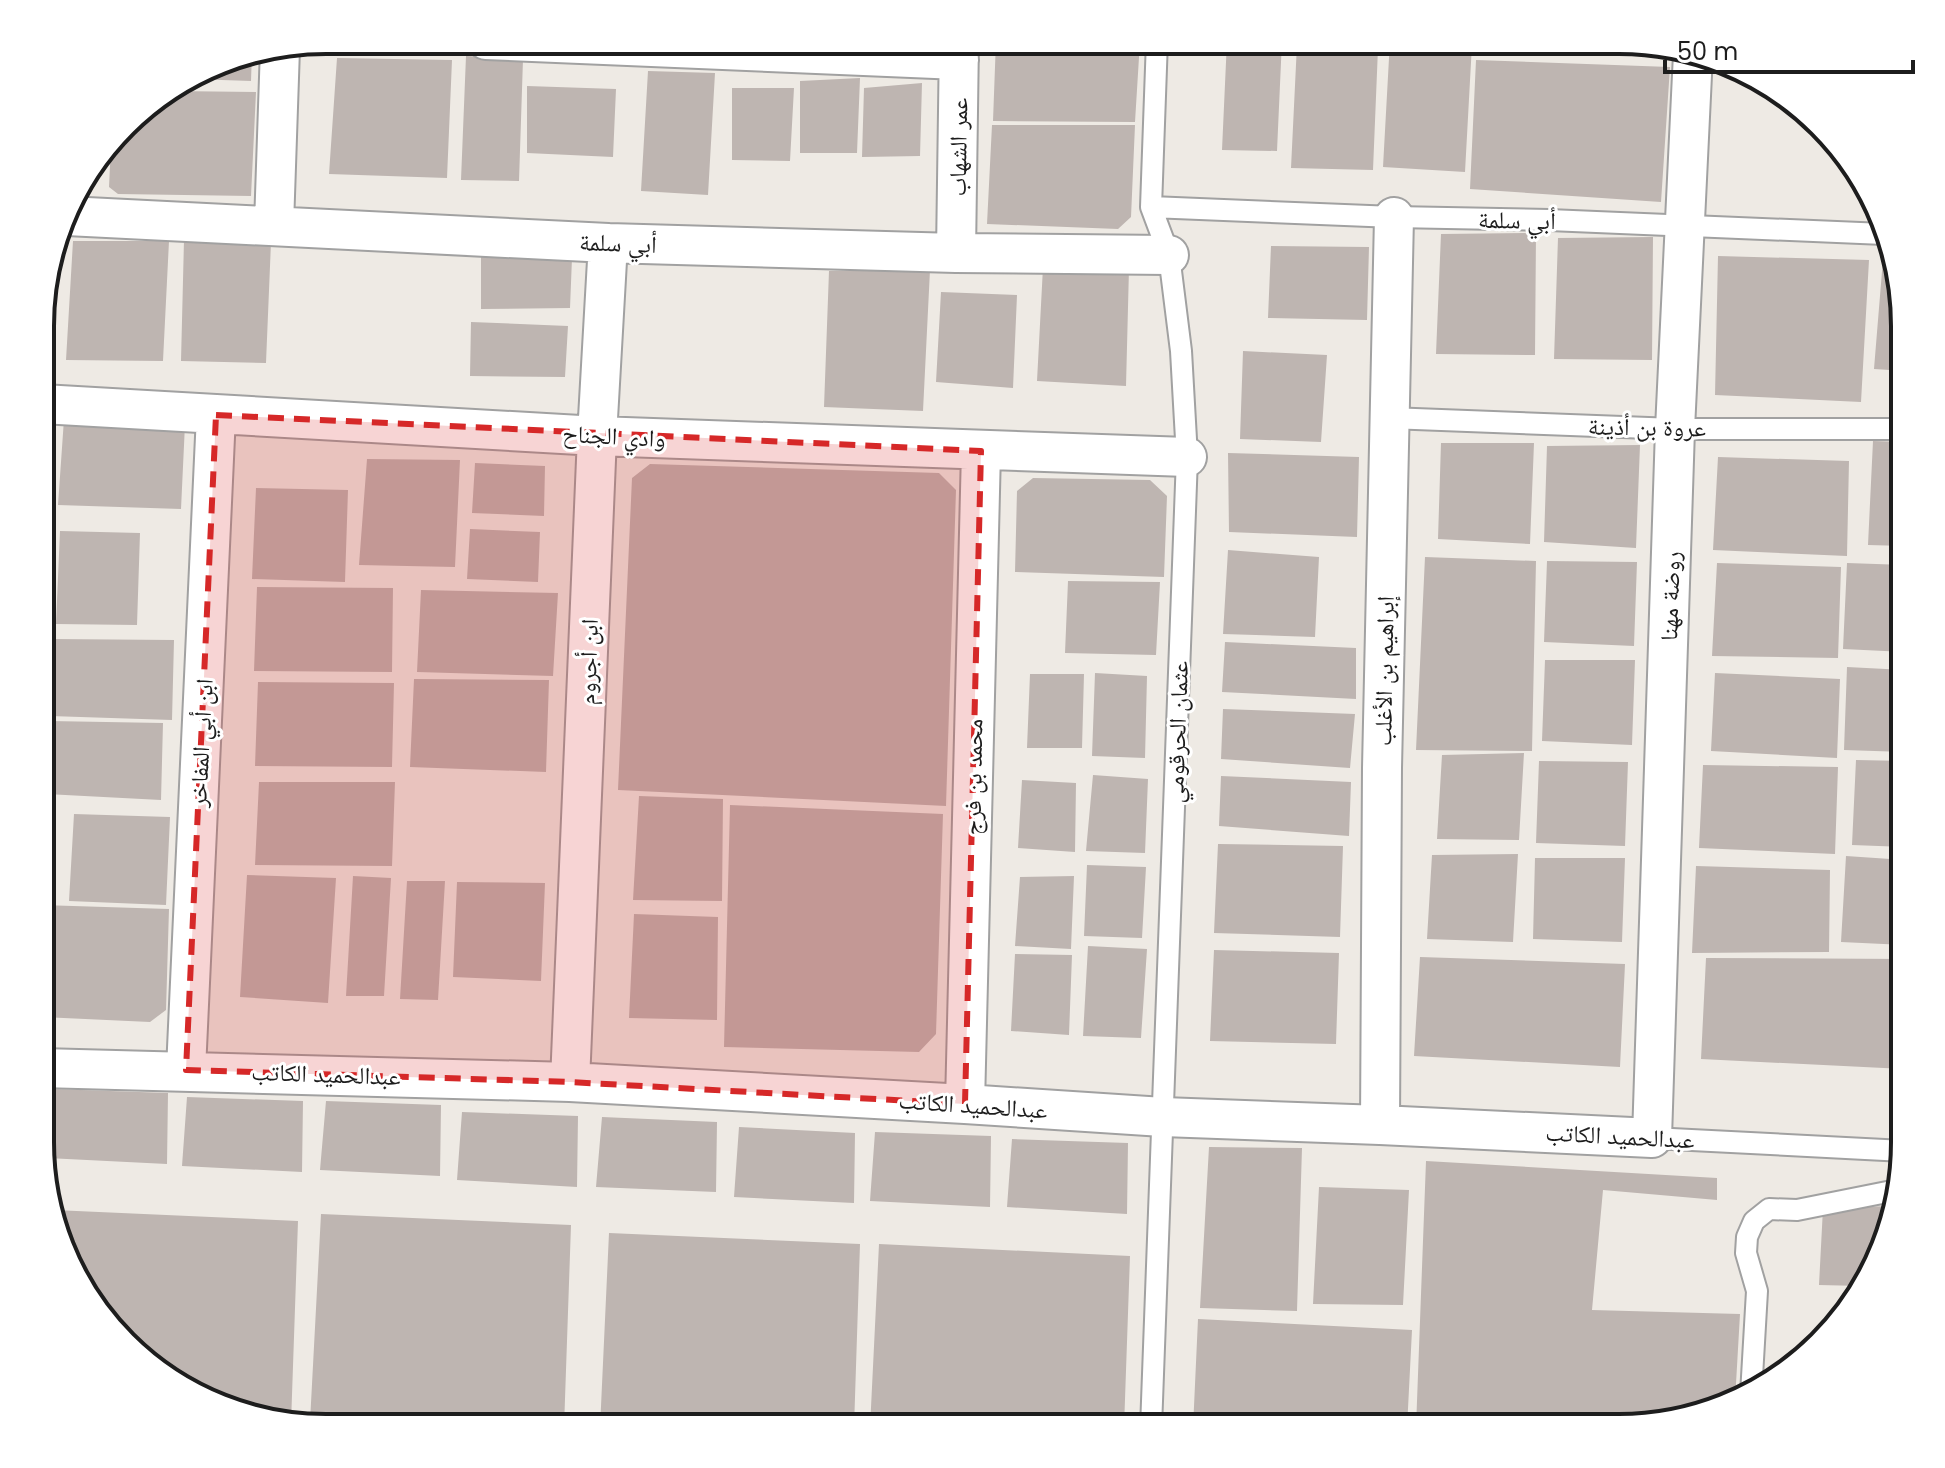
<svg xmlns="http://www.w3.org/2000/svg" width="1945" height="1468" font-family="Poppins,'Noto Naskh Arabic',sans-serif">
<rect width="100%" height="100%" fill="#eeeae4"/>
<path fill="#beb5b1" d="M996,40L1140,41L1135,122L993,121Z
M1227,40H1282L1277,151L1222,150Z
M1390,40L1472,44L1465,172L1383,167Z
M1297,44L1378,48L1373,170L1291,168Z
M252,52L251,81L192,79L234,55Z
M466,56L523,59L519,181L461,180Z
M337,58L452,60L447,178L329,174Z
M1476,60L1670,67L1661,202L1470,189Z
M648,71L715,73L708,195L641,191Z
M860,78L857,153H800V81Z
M922,83L920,156L862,157L864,88Z
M527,86L616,89L613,157L527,153Z
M732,88H794L790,161L732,160Z
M172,91L256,92L251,196L118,194L109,187L111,144L138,111Z
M992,125H1135L1131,217L1118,229L987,224Z
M1536,233L1535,355L1436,354L1441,234Z
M1653,237L1652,360L1554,359L1558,238Z
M184,240L271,242L266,363L181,361Z
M73,241H169L163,361L66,360Z
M1271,246L1369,247L1367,320L1268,318Z
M1884,247H1887L1905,326V371L1874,369Z
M481,255L572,258L570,308L481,309Z
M1718,256L1869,260L1861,402L1715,395Z
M1043,267L1129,268L1126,386L1037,381Z
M930,270L923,411L824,407L829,271Z
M941,292L1017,295L1013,388L936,382Z
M471,322L568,326L565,377L470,376Z
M1243,351L1327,355L1321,442L1240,439Z
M64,419L185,424L181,509L58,505Z
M1873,441L1905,442V546L1868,545Z
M1441,443H1534L1530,544L1438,539Z
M1640,445L1636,548L1544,542L1547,446Z
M1228,453L1359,457L1357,537L1229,532Z
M1718,457L1849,461L1847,556L1713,550Z
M367,459L460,460L455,567L359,565Z
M475,463L545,466L544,516L472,513Z
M650,464L939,473L956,490L946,806L618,790L632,478Z
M1033,478L1150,480L1167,496L1164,577L1015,572L1017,491Z
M256,488L348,490L345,582L252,579Z
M470,529L540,532L538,582L467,579Z
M60,531L140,533L137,625L56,624Z
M1228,550L1319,557L1315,637L1223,634Z
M1425,557L1536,561L1532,751L1416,750Z
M1547,561L1637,562L1634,646L1544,642Z
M1717,563L1841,567L1838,658L1712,656Z
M1847,563L1905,565V652L1843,649Z
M1068,581L1160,582L1156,655L1065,653Z
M257,587L393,588L392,672L254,671Z
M421,590L558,593L553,676L417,672Z
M52,639L174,640L172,720L50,716Z
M1225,642L1356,648V699L1222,692Z
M1545,660H1635L1632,745L1542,741Z
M1847,667L1905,670V752L1844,750Z
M1095,673L1147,676L1145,758L1092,756Z
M1715,673L1840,679L1837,758L1711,751Z
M1030,674H1084L1082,748H1027Z
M414,679L549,680L546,772L410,767Z
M258,682L394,683L392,767L255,766Z
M1223,709L1355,714L1350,768L1221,759Z
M49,721L163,723L161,800L46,794Z
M1524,753L1519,840L1437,839L1442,755Z
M1856,760L1905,761V847L1852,845Z
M1539,761L1628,762L1625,846L1536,843Z
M1703,765L1838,767L1835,854L1699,848Z
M1093,775L1148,779L1145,853L1086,851Z
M1221,776L1351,782L1349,836L1219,826Z
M1022,780L1076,783L1075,852L1018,848Z
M259,782H395L392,866L255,865Z
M639,796L723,799L722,901L633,900Z
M730,805L943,814L936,1034L919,1052L724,1047Z
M74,814L170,817L166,905L69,901Z
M1218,844L1343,846L1340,937L1214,933Z
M1518,854L1513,942L1427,939L1432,855Z
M1846,856L1905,860V945L1841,942Z
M1535,858H1625L1622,942L1533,939Z
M1087,865L1146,867L1142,938L1084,936Z
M1696,866L1830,870L1829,952L1692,953Z
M247,875L336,878L328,1003L240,997Z
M353,876L391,878L384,996H346Z
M1074,876L1071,949L1015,946L1020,877Z
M407,881H445L438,1000L400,999Z
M457,882L545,883L541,981L453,977Z
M41,905L169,909L166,1010L150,1022L42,1017L41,1016Z
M634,914L718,917L717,1020L629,1018Z
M1088,946L1147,949L1141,1038L1083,1036Z
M1214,950L1339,953L1336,1044L1210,1041Z
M1015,954L1072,955L1069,1035L1011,1031Z
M1420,957L1625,964L1620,1067L1414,1056Z
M1706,958L1905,959L1904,1069L1701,1059Z
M52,1089L168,1093L167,1164L47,1158Z
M187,1097L303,1101L302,1172L182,1166Z
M326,1101L441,1105L440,1176L320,1170Z
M462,1112L578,1116L577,1187L457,1180Z
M602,1117L717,1122L716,1192L596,1187Z
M739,1127L855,1133L854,1203L734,1197Z
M875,1132L991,1136L990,1207L870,1201Z
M1012,1139L1128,1143L1127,1214L1007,1207Z
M1209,1147L1302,1148L1297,1311L1200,1308Z
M1426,1161L1717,1178V1200L1603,1190L1592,1310L1740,1314L1735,1401L1619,1428H1416Z
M1319,1187L1409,1190L1403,1305L1313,1304Z
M1894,1206L1883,1252L1862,1286L1819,1285L1823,1208Z
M54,1210L298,1221L291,1424L217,1406L138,1357L70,1269Z
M321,1214L571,1225L564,1428L468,1427L310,1422Z
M609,1233L860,1244L854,1428H600Z
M879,1244L1130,1256L1124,1428H870Z
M1198,1319L1412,1330L1407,1428H1193Z"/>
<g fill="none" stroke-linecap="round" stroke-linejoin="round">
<defs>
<path id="lane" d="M1618,41L1644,42
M1151,207L1394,217L1549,220L1884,234
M1389,418L1675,429H1905
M1652,1138L1904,1151
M1751,1394L1757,1291L1746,1253L1747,1237L1754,1221L1769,1209L1797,1210L1897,1190
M1151,1428L1187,457L1181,351L1169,255L1151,207L1157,40"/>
<path id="street" d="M486,40L959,60
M67,216L608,243L956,253L1169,255
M274,225L280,48
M956,253L959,40
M42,404L597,436L1187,457
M41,1068L570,1082L965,1104L1163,1117L1380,1125L1652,1138L1675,429L1693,54
M186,1070L216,415
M570,1082L597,436L608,243
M965,1104L981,451
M1380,1125L1382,768L1394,217"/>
</defs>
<use href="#lane" stroke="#a1a1a1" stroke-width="24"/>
<use href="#street" stroke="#a1a1a1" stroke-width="42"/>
<use href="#lane" stroke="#fff" stroke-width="20"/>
<use href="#street" stroke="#fff" stroke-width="38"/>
</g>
<path fill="#d62828" fill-opacity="0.2" stroke="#d62828" stroke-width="6" stroke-dasharray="16 10" stroke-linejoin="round" d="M216,415L981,451L965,1104L570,1082L186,1070Z"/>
<g text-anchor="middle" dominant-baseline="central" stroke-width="6" stroke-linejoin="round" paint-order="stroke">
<g font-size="24" fill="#1d1d1d" stroke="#fff">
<text transform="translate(958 147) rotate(-89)">عمر الشهاب</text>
<text transform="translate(1517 220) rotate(1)">أبي سلمة</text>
<text transform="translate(618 243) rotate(2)">أبي سلمة</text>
<text transform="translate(1647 427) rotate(1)">عروة بن أذينة</text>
<text transform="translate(614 436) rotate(3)">وادي الجناح</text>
<text transform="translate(1670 596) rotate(-88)">روضة مهنا</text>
<text transform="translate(588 662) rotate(-88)">ابن أجروم</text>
<text transform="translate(1384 671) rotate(-89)">إبراهيم بن الأغلب</text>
<text transform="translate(1177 732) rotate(-88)">عثمان الحرقومي</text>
<text transform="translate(201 743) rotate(-87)">ابن أبي المفاخر</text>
<text transform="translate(973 777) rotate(-89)">محمد بن فرج</text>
<text transform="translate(326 1074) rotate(2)">عبدالحميد الكاتب</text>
<text transform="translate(973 1105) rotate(4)">عبدالحميد الكاتب</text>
<text transform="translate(1620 1136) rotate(3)">عبدالحميد الكاتب</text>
</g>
</g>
<path d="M0 0H1945V1468H0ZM326 54H1619A272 272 0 0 1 1891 326V1142A272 272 0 0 1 1619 1414H326A272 272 0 0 1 54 1142V326A272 272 0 0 1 326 54Z" fill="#fff" fill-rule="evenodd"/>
<path fill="none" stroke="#1d1d1d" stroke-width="4" d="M326 54H1619A272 272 0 0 1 1891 326V1142A272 272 0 0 1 1619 1414H326A272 272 0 0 1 54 1142V326A272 272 0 0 1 326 54Z"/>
<path d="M1665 60v12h248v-12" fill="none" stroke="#1d1d1d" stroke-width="4"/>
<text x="1677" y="60" font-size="24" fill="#1d1d1d" stroke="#ffffff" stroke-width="6" paint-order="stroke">50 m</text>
</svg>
